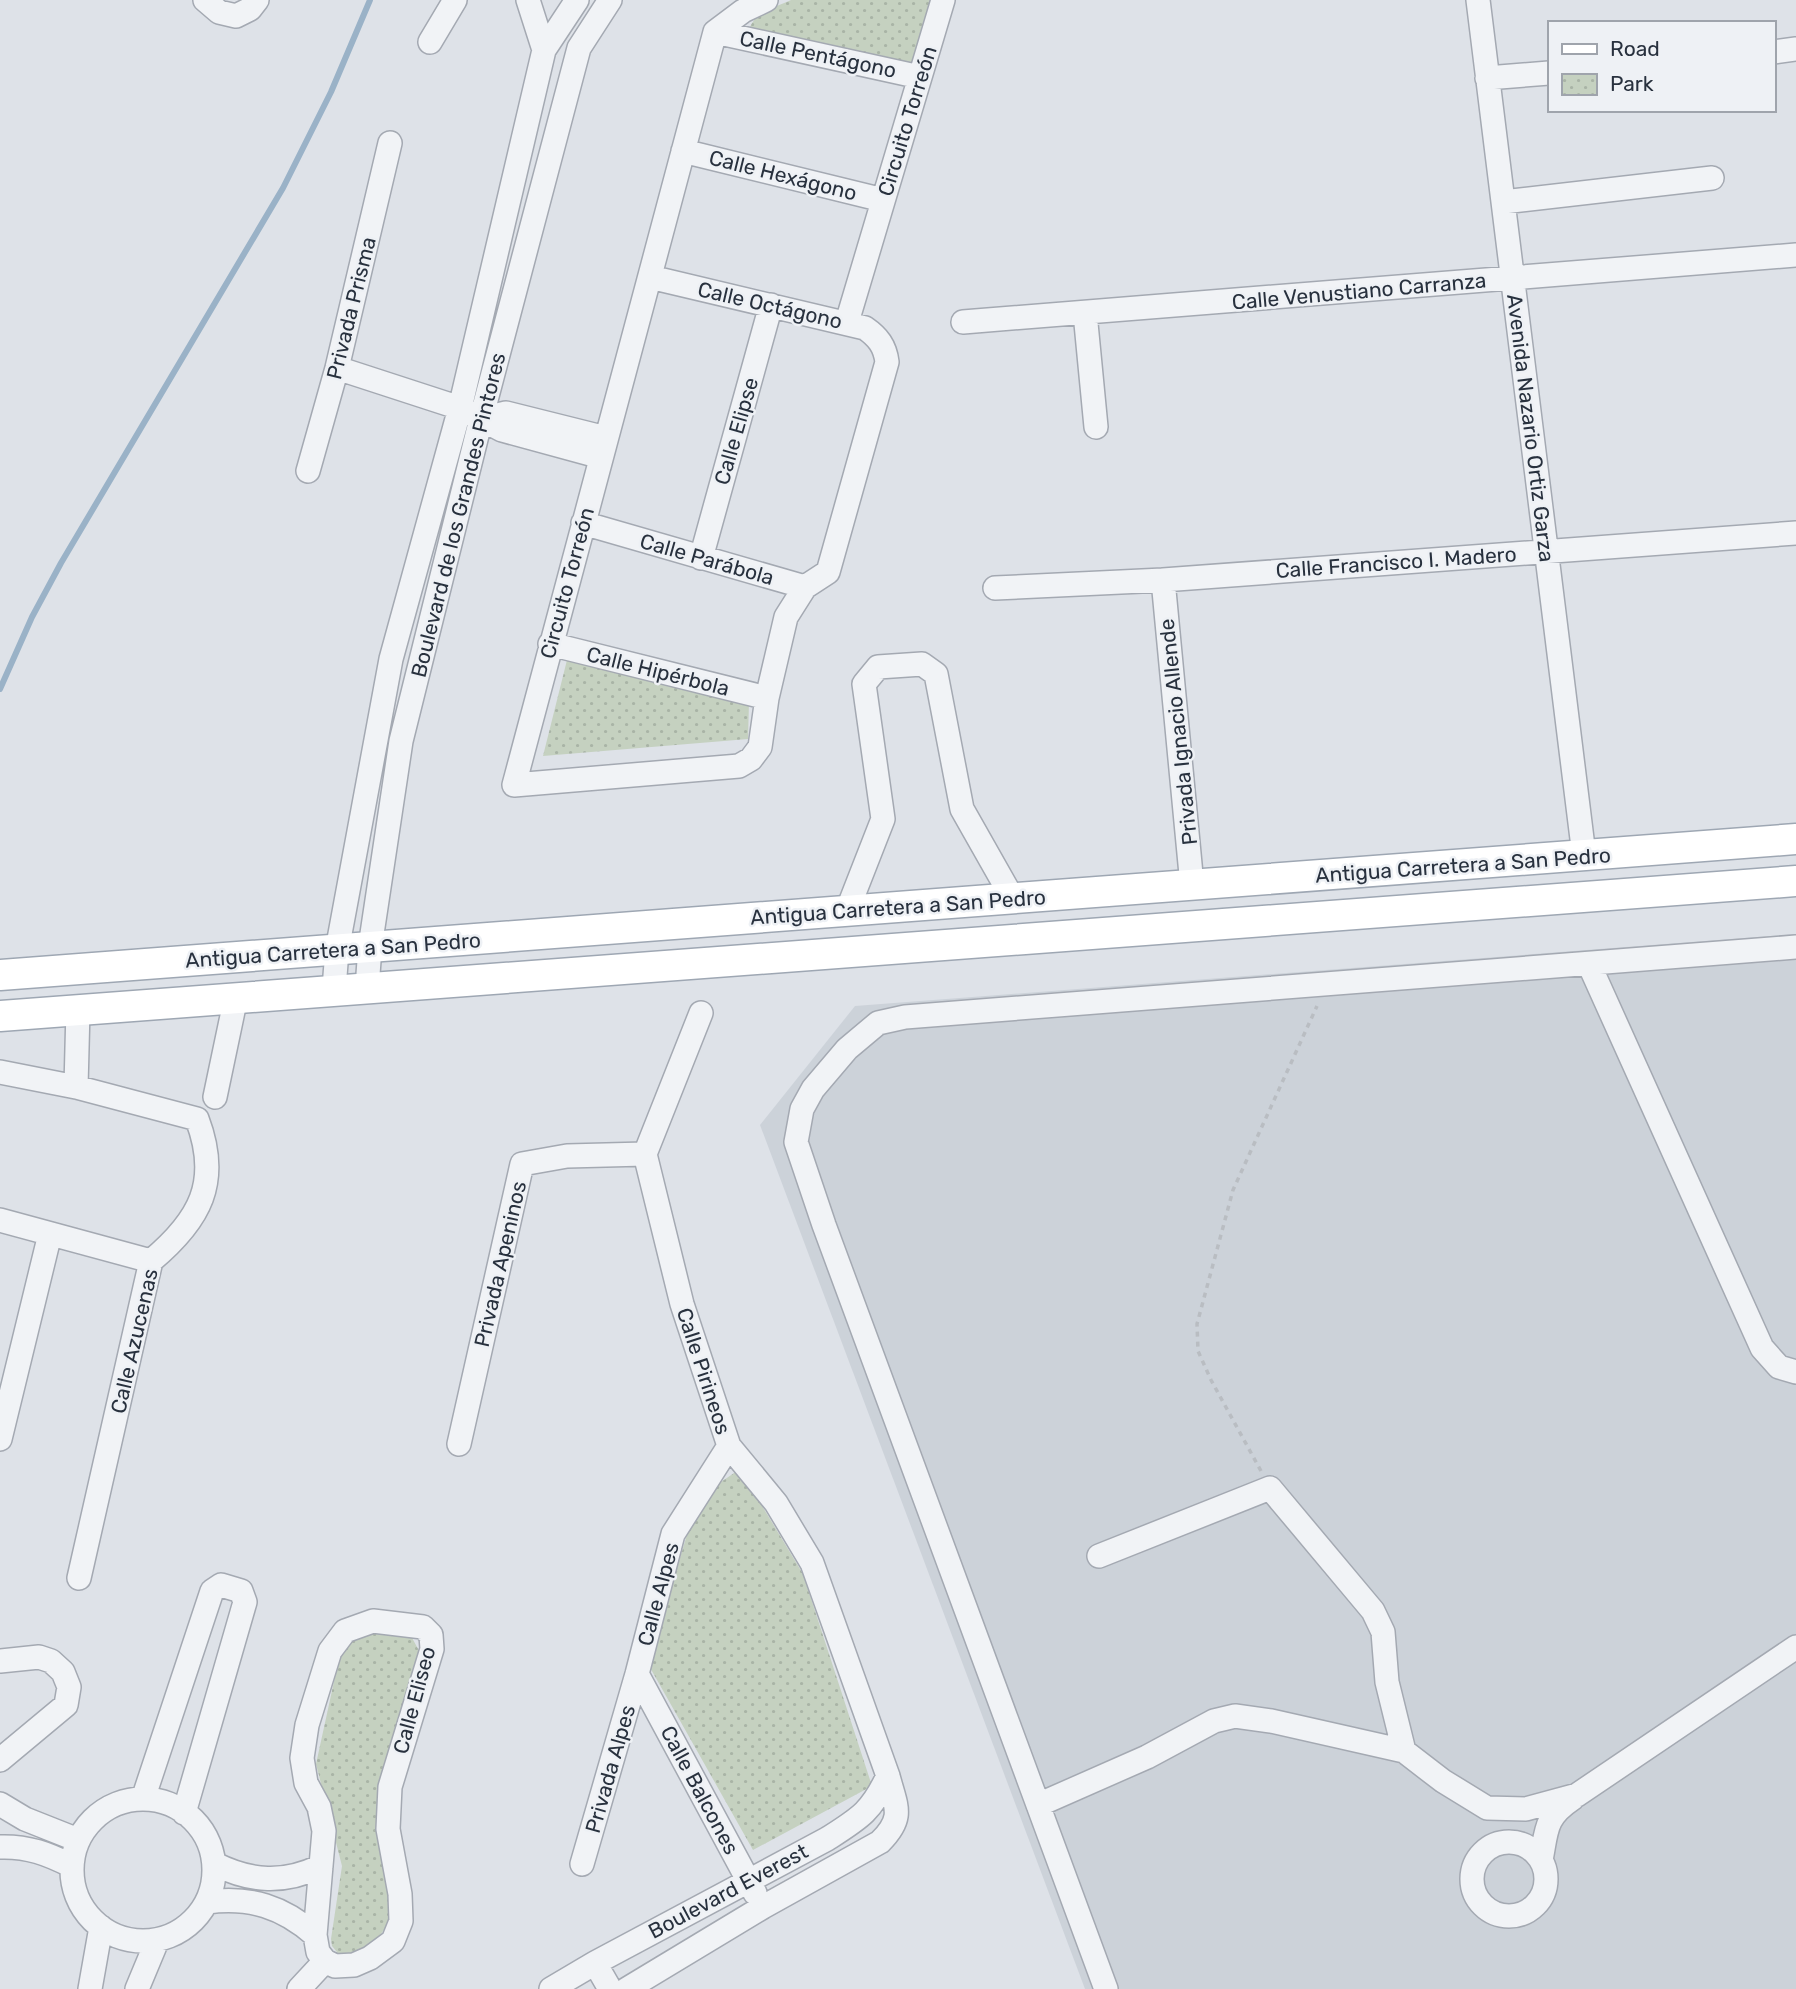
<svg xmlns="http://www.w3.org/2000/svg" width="1796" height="1989" font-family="Rubik,sans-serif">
<defs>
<pattern id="park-dots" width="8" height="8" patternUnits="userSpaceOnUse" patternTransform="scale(1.75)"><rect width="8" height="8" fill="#c5d1c0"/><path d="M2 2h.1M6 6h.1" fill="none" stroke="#a9b4a6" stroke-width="1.8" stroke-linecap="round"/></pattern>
</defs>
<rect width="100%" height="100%" fill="#dee2e8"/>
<path fill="#ccd2d9" d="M1796,934V1989H1085L760,1125L855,1006Z"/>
<path fill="url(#park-dots)" d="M791,0H931L912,65L749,32C751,13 776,7 791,0Z
M569,652L749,702L748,739L543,756Z
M740,1469L803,1574L872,1786L753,1850L648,1664L689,1528L715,1486Z
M374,1633L411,1636L422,1656L382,1787L392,1918C377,1941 368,1951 341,1957L332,1946L331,1939L342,1866L316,1764L340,1654L354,1639Z"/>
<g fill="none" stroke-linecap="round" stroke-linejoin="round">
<path stroke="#9ab2c7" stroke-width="6" d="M0,689L32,617L61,563L283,188L331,92L370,0"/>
<defs>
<path id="minor" d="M205,0L219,12L236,16L250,9L257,0
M528,0L544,50
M766,0L743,11L715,32L514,785L739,766L751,759L760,747L767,698L786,617L805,587
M1478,0L1584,855
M715,32L920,77
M430,42L455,0
M1773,52L1796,49
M1487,78L1549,73
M683,151L883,200
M1503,202L1712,178
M1085,313L1096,427
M847,322L943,0
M963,322L1796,255
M337,368L460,408L502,430L601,457
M481,419L506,413L606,438
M308,471L337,368L390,143
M583,523L805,587L828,572L887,362C885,346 878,337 865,328L650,277
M701,558L771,305
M1163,580L1192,885
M995,588L1163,580L1796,533
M550,644L767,698
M847,911L883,819L864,684L878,667L922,664L936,674L962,809L1013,899
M1589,964L1762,1348L1779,1367L1796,1372
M367,988L370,947L401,741L481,419L579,48L610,0
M334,989L337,950L391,659L460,408L544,50L577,0
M0,1072L76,1087L197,1119C221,1182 200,1220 151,1261L79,1578
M76,1087L78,1009
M215,1097L236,997
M0,1220L151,1261
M0,1439L50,1234
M459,1444L522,1164L567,1156L645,1154
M1099,1556L1270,1488L1373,1611L1383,1632L1387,1682L1404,1751
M373,1621L423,1627L431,1635L432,1649L390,1787L388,1829L400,1894L401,1921L393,1941L370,1958L354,1965L335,1966L325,1961L318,1952L315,1935L324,1831L319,1807L306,1783L302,1758L307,1725L330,1651L345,1631Z
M0,1661L39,1657L51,1661L63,1672L69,1687L66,1705L0,1760
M637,1674L755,1893
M143,1799L212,1591L221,1585L241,1591L245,1602L184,1813
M72 1870a71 71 0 1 1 142 0a71 71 0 1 1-142 0Z
M0,1804L25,1819L78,1840
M1038,1805L1147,1757L1214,1721L1235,1716L1271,1721L1404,1751L1443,1781L1487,1808L1526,1809L1577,1795L1796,1647
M1472 1879a37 37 0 1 1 74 0a37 37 0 1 1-74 0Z
M0,1847C28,1846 48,1854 72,1866
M1541,1860C1547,1830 1544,1818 1572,1799
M215,1864C251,1882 284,1884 321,1866
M582,1864L637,1674L673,1534L729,1446
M207,1902C250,1896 283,1907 315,1935
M595,1963L610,1989
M90,1989L101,1927
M137,1989L157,1941
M299,1989L325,1961
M551,1989L595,1963L827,1839C860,1818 871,1812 888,1776
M627,1989L763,1907L880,1842C905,1817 896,1807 888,1776L812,1563L776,1503L729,1446L682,1304L645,1154L701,1013
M1106,1989L824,1225L796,1142L802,1109L813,1089L847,1049L878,1023L905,1017L1796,947"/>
<path id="major" d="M0,975L1796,839
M0,1016L1796,881"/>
</defs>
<use href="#minor" stroke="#a4a9b2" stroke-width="26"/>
<use href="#major" stroke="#9ea7b3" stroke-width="33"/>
<path stroke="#b9bdc2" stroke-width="3.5" stroke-dasharray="5 5" stroke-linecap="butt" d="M1261,1471L1211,1380L1198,1351L1197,1324L1233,1190L1317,1006"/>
<use href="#minor" stroke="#f1f3f6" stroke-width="23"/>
<use href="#major" stroke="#fff" stroke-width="30"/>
</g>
<g text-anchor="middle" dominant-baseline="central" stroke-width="5" stroke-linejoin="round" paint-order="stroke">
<g font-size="21" fill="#28313e" stroke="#eef1f5">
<text transform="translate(818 54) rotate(12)">Calle Pentágono</text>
<text transform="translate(907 121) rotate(-73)">Circuito Torreón</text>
<text transform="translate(783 175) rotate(14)">Calle Hexágono</text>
<text transform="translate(1359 291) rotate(-5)">Calle Venustiano Carranza</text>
<text transform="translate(770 305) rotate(13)">Calle Octágono</text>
<text transform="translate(351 308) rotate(-76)">Privada Prisma</text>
<text transform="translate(1531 428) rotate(83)">Avenida Nazario Ortiz Garza</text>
<text transform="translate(736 431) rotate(-74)">Calle Elipse</text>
<text transform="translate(458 515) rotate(-76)">Boulevard de los Grandes Pintores</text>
<text transform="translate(707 559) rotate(16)">Calle Parábola</text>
<text transform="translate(1396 562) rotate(-4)">Calle Francisco I. Madero</text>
<text transform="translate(567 583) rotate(-75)">Circuito Torreón</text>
<text transform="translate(658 671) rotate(14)">Calle Hipérbola</text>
<text transform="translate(1178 732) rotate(-96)">Privada Ignacio Allende</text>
<text transform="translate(1463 865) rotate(-4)">Antigua Carretera a San Pedro</text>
<text transform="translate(898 907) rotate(-4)">Antigua Carretera a San Pedro</text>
<text transform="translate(333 950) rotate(-4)">Antigua Carretera a San Pedro</text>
<text transform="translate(500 1264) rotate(-77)">Privada Apeninos</text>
<text transform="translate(134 1341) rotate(-77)">Calle Azucenas</text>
<text transform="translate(704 1371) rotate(72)">Calle Pirineos</text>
<text transform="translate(658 1594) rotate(-75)">Calle Alpes</text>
<text transform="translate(414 1700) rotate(-75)">Calle Eliseo</text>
<text transform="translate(610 1769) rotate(-74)">Privada Alpes</text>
<text transform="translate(700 1790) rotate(62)">Calle Balcones</text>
<text transform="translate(728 1891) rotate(-28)">Boulevard Everest</text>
</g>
</g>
<rect x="1548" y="21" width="228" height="91" fill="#eef1f5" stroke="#9fa4ac" stroke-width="2"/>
<rect x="1562" y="44" width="35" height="10" fill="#ffffff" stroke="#9fa4ac" stroke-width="2"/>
<text x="1610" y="56" font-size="21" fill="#28313e">Road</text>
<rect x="1562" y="74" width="35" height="21" fill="url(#park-dots)" stroke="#9fa4ac" stroke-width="2"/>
<text x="1610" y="91" font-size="21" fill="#28313e">Park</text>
</svg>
